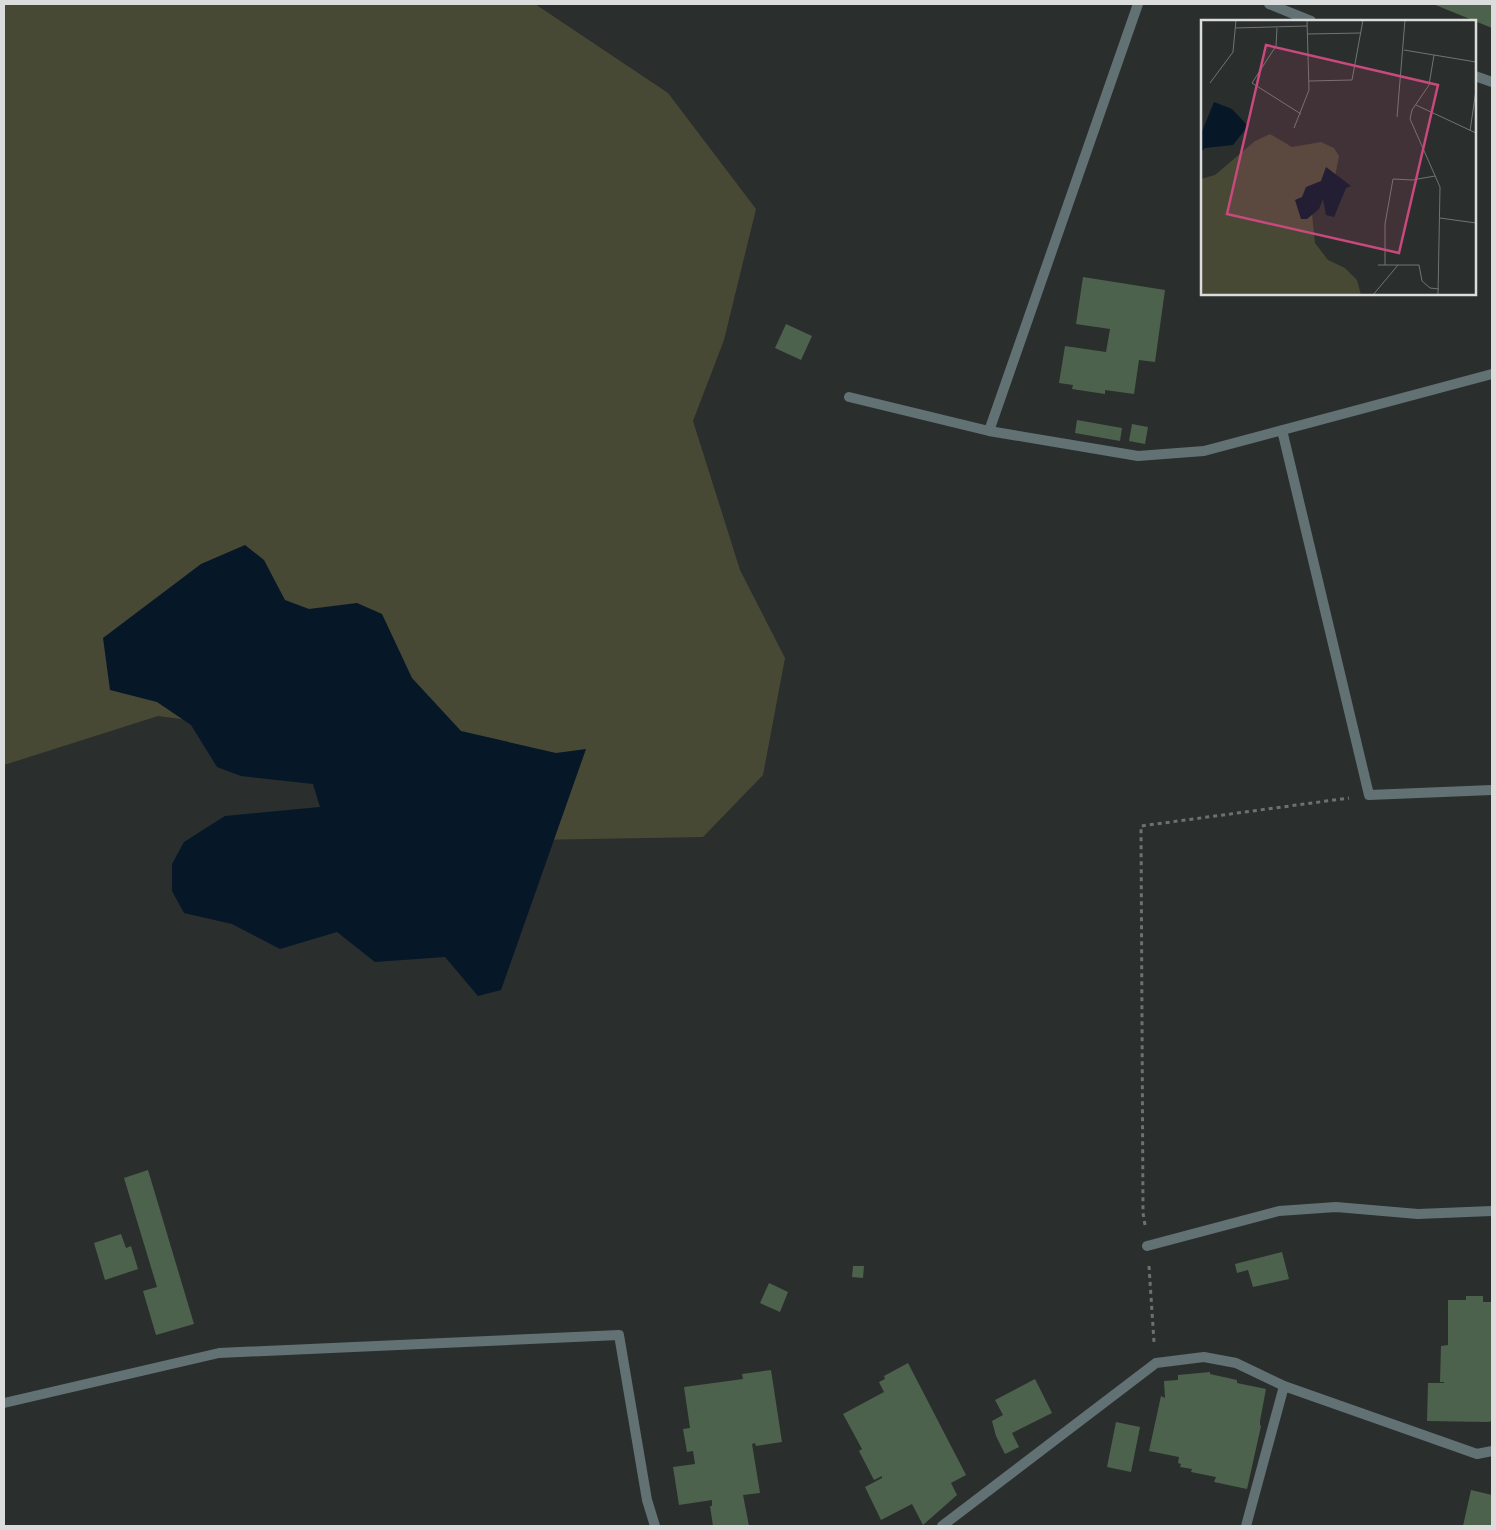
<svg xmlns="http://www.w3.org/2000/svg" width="1496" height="1530" font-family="Jost,sans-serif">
<rect width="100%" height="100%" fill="#2a2e2d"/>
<path fill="#484935" d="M4,4H535L668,93L756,209L724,340L693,421L740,570L785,658L763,775L703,837L531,840L297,734L158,716L4,765Z"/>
<path fill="#061728" d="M245,545L264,560L285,600L309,609L357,603L382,614L412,678L461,731L556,753L586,749L501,990L478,996L445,957L375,962L337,932L280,949L232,924L184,913L172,891V864L184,842L225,816L320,807L313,784L241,776L217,767L191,725L157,702L110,690L103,638L201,564Z"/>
<path fill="#4d624d" d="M1433,4H1492V28Z
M1083,277L1165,290L1155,362L1139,360L1134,394L1105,390V394L1072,389L1073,385L1059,383L1065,346L1106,352L1110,329L1076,324Z
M786,324L812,336L801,360L775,348Z
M1077,420L1122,428L1120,441L1075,433Z
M1132,424L1148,427L1145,444L1129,441Z
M148,1170L194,1324L156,1335L143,1291L157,1287L124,1178Z
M121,1234L126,1248L131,1246L138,1269L105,1280L94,1243Z
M1282,1252L1289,1279L1253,1287L1248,1270L1237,1273L1235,1264Z
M853,1266H864L863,1278L852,1277Z
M769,1283L788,1292L780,1312L760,1303Z
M1466,1296H1483V1302H1492V1421L1488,1422L1427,1421L1428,1383H1444V1382H1440L1441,1346L1448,1345V1300H1466Z
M908,1363L966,1475L951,1483L957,1495L923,1525L912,1504L881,1520L865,1487L882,1478V1476L874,1480L859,1451L862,1449L843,1414L884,1392L879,1382L885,1379L884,1376Z
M771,1370L782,1442L756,1446L755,1443L752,1444L760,1493L743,1495L749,1526H713L710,1506H712V1500L679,1505L673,1467L695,1464L693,1451L687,1452L683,1429L690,1428L684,1387L743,1379L742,1374Z
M1210,1372V1374L1237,1380V1383L1266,1389L1260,1421V1425L1261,1426L1247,1489L1214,1482L1216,1477L1191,1472L1192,1469L1180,1467L1181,1464L1178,1463L1179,1457L1149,1451L1161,1396L1165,1398L1164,1381L1178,1380V1375Z
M1035,1379L1052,1413L1012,1433L1019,1447L1005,1454L996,1436L992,1421L1003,1415L995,1400Z
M1116,1422L1140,1427L1131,1472L1107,1467Z
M1471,1490L1492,1495V1526H1463Z"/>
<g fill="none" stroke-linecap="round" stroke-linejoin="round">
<path stroke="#6d7170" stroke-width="3" stroke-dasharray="4 4" stroke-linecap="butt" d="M1145,1225L1143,1213L1141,826L1349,798
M1149,1266L1154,1342"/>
<path stroke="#627174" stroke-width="10" d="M1269,4L1311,21
M1475,76L1492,82
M849,397L989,431L1138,456L1204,451L1492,374
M1282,430L1369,795L1492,790
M989,431L1138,4
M1147,1246L1279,1211L1336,1207L1418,1214L1492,1211
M4,1403L219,1353L619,1335L647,1500L655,1526
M942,1526L1156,1363L1204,1357L1236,1363L1284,1386L1477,1454L1492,1451
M1246,1526L1284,1386"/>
</g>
<g transform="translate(1201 20)">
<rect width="275" height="275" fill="#2a2e2d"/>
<path d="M69,114L91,127L120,122L133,128L138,136L134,156L116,179L111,194L114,223L127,240L144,248L156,260L160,275H0V159L14,155L54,121Z" fill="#484935"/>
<path d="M13,82L31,89L47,106L32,125L4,128L0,132V114ZM125,147L150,166L145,168L133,197L125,195L122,179L118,189L106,199H100L94,180L101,177L105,167L120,161Z" fill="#061728"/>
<path fill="none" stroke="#707473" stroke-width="1" d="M34,8L106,6M76,8L75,26L51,63L100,94M106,14L160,13M203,30L275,42M233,35L228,65L211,90L209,99L239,167L237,275M108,61L151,60L162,0M9,63L32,32L35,0M215,85L275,113M196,97L204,0M93,108L108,70L106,0M269,111L275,70M239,198L275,203M177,245H218L221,261L229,268L238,269M184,245V204L192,159L211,160L234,156M172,275L197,245"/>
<path fill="#c8497b" fill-opacity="0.15" stroke="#c8497b" stroke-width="2.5" d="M65,25L237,65L198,233L26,194Z"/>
<rect width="275" height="275" fill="none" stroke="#dadddc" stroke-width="2.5"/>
</g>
<rect width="1496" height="1530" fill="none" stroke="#dadddc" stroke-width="10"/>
</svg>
